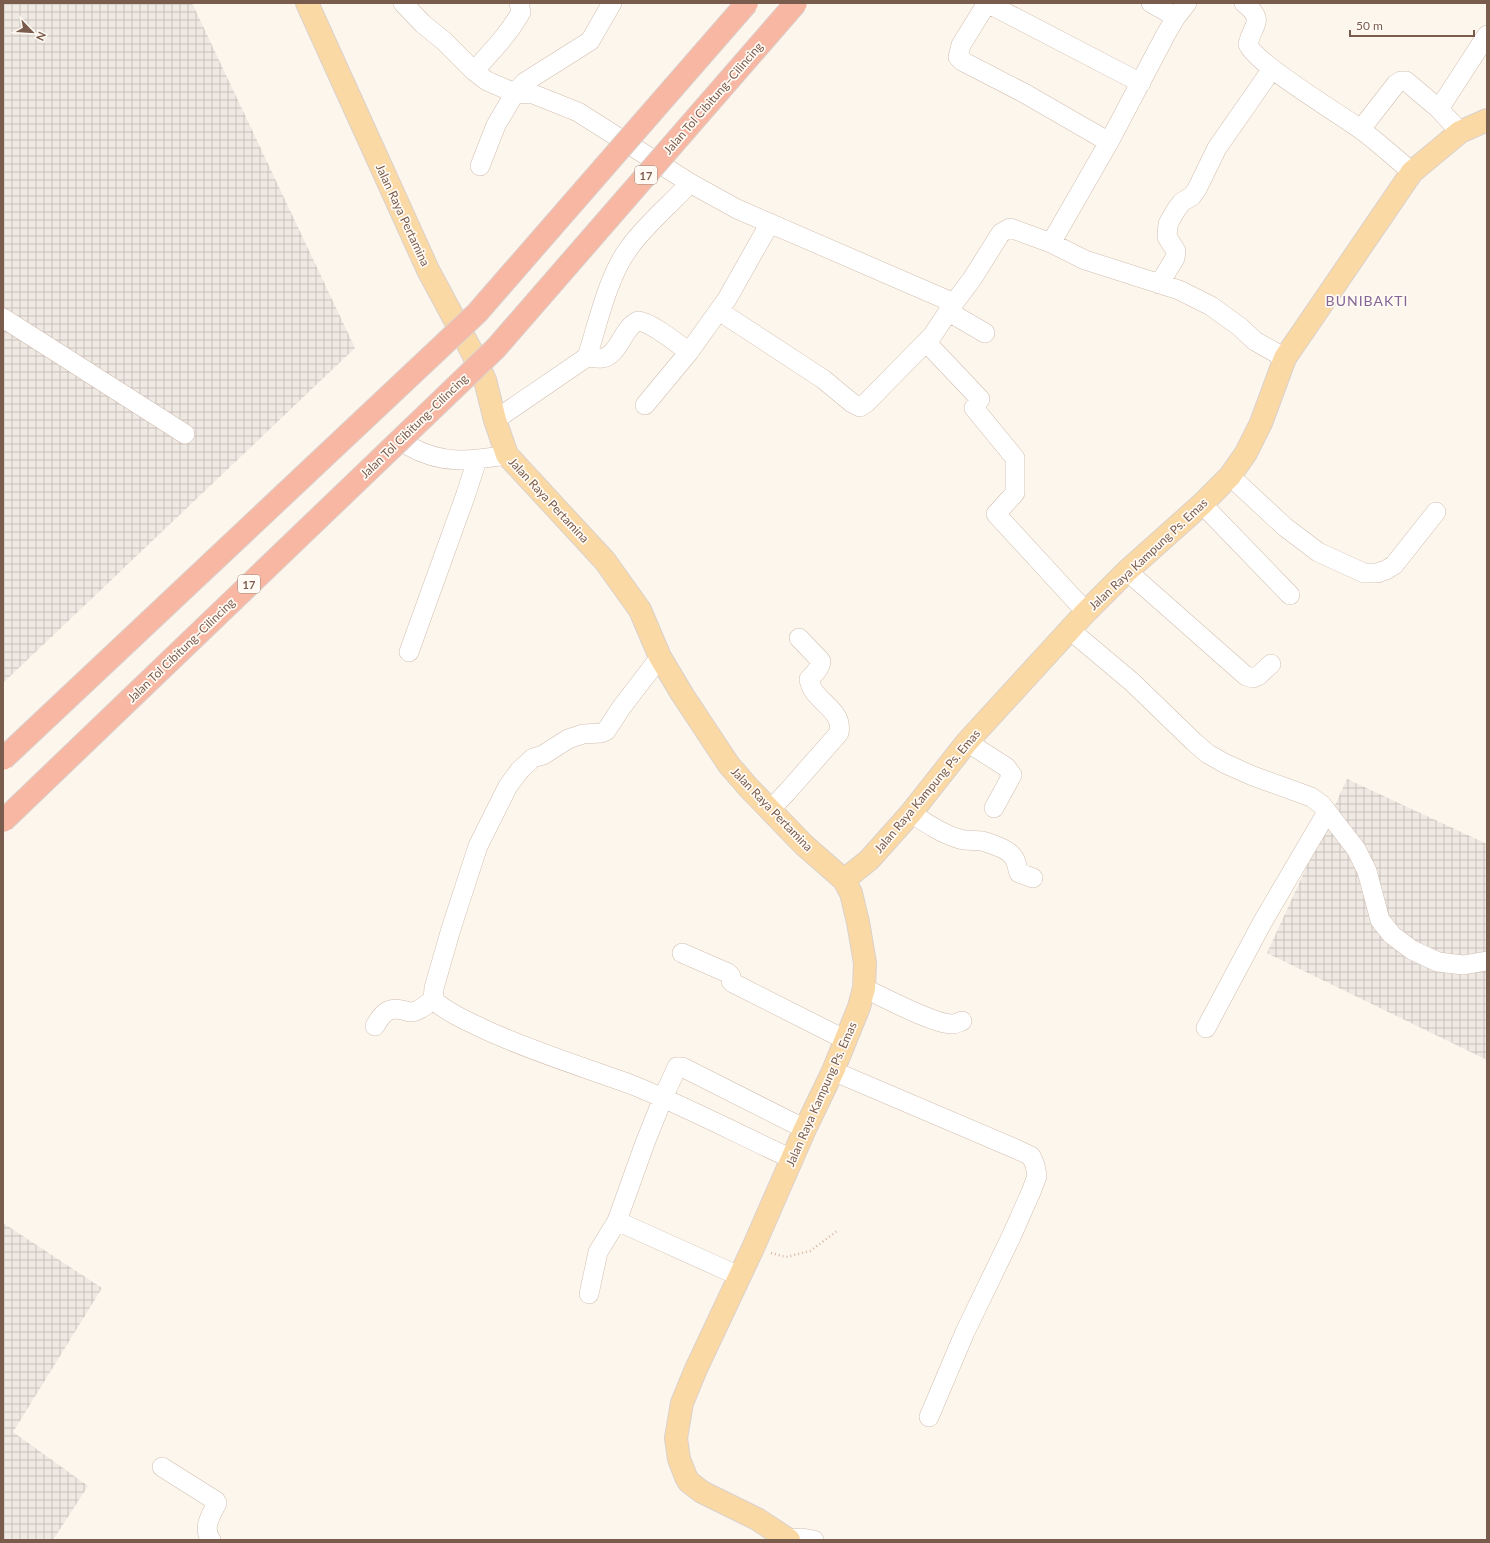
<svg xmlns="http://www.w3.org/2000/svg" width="1490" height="1543" font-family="Lato,sans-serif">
<defs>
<pattern id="industrial-grid" width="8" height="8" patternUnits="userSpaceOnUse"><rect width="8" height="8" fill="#efe9e4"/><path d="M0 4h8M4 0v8" fill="none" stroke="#c7c0bb"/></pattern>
</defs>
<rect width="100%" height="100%" fill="#fdf6ec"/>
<path fill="url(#industrial-grid)" d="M3,3H192L355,348L3,683Z
M1347,779L1487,844V1060L1267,953Z
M3,1223L102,1288L13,1432L88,1486L53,1540H3Z"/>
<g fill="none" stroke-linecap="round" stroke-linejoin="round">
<defs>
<path id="minor" d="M403,3L423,24L444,41L474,71L487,81L515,93L533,94L578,112L690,183L737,209L954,303L972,279L1001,233L1010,228L1051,243L1085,260L1179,290L1211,306L1240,327L1255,341L1285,358
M987,3L961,45L958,57L962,61L1024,93L1109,142
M987,3L1141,83
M1151,3L1176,17
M1244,3C1266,21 1253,23 1248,44C1254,63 1340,114 1360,129C1378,142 1395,158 1412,172
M474,71C491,52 509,34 521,12L519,3
M1439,109L1487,35
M1361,129L1396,84L1401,81H1406L1439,109L1460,132
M480,166L496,125L515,93L525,82L590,41L612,3
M1051,243L1109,142L1166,34L1176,17L1187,3
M1159,284L1175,258L1176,251L1167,237L1168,224L1176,210L1182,202L1192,196L1197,189L1217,148L1272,69
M719,311L823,379L852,403L860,407L866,403L926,342L932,336L954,303
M949,312L985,333
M3,318L185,434
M926,342L980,399L974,408L1015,458V493L996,514L1086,612
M587,357C598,323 608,276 629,248C646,224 670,205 690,183
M645,405L689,352L727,299L770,223
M495,420L587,357C592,357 598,359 603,358C619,355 623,327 638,321C651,322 678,344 689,352
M409,446C442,465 471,461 507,455
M1230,476L1285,527L1318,552L1364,573H1377L1386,570L1394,565L1436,512
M1202,504L1290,595
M1127,571L1246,676L1253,678L1258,676L1271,664
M1070,630L1132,682L1194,742L1208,754L1226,764L1253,776L1311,797L1322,805L1356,849L1367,871L1380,920L1392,935L1412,950L1438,962L1463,965L1487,961
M409,652L466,494L477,460
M660,657L621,708L606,731L601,733L583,734L568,739L543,755L533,758L520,770L508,786L478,846L451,929L434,988L433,1000C450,1014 469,1022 488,1031C534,1052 583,1067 630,1084C685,1106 738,1134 792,1159
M967,742L1006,767L1012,775L994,808
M770,810L788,791L839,733C844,708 812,702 809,679C815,673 820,669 821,661L799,638
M911,813C926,823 942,834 960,839C967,841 975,840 982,841C992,844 1009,849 1014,858C1017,862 1017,868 1019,873L1033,878
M682,953L728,973L731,976V981L733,983L846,1040
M864,988C883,997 935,1025 953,1024C956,1024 959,1022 962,1021
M375,1026C382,1014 387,1007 402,1010C404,1010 408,1012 411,1012C418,1012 427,1004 433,1000
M1206,1028L1262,923L1327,812
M833,1071L1016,1149L1031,1156L1035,1165L1037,1176L1031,1192L1011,1237L965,1332L929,1417
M617,1221L739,1276
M589,1294L598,1252L617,1221L645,1143L663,1098L677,1067H682L698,1075L805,1129
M162,1467L216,1501L217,1503C211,1515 202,1528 211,1540
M788,1539L802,1538L814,1540"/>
<path id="major" d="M307,3L428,270L472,352L485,380L495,420L507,455L605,561L640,610L660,657L682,694L729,765L748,787L804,845L844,880L851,893L858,922L865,963L864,988L859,1007L833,1071L805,1129L753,1248L696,1369L682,1403L676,1438L679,1459L686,1477L689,1482L702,1492L757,1519L789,1540
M844,880L869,860L911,813L967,742L1086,612L1127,571L1202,504L1230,476L1246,453L1261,423L1285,358L1412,172L1460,132L1487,120"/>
</defs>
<use href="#minor" stroke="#d1beb0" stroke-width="20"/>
<use href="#major" stroke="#dad1cd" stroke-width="24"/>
<path stroke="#d9b8a5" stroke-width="2.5" stroke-dasharray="1 3" stroke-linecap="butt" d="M771,1253L786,1257L810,1251L837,1231"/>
<use href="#minor" stroke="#fff" stroke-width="19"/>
<use href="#major" stroke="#fbd9a5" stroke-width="22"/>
<defs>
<path id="highway-bridge" d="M3,759L477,313L747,3
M3,821L496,348L796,3"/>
</defs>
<use href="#highway-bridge" stroke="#dad1cd" stroke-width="24" stroke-linecap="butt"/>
<use href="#highway-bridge" stroke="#f7b7a3" stroke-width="22"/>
</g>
<g text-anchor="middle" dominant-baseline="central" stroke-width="3.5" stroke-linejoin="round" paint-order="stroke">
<g fill="#fffaf3" stroke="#a28b7f" stroke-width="1">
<rect x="635" y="166" width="22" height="18" rx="3"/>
<rect x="238" y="575" width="22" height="18" rx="3"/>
</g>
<g font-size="11" font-weight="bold" fill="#7a5c4d">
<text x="646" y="175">17</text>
<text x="249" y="584">17</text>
</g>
<g font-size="12" fill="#7a5c4d" stroke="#fffaf3">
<text transform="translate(713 98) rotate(-49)">Jalan Tol Cibitung–Cilincing</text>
<text transform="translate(403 215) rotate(65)">Jalan Raya Pertamina</text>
<text transform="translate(414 426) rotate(-44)">Jalan Tol Cibitung–Cilincing</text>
<text transform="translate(549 500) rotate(47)">Jalan Raya Pertamina</text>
<text transform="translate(1148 554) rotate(-43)">Jalan Raya Kampung Ps. Emas</text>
<text transform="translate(181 650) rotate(-44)">Jalan Tol Cibitung–Cilincing</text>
<text transform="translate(927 791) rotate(-50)">Jalan Raya Kampung Ps. Emas</text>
<text transform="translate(772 809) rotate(46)">Jalan Raya Pertamina</text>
<text transform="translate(821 1094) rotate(-66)">Jalan Raya Kampung Ps. Emas</text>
</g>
<g font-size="14" letter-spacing="1" fill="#846695" stroke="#fffaf3">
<text x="1367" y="300">BUNIBAKTI</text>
</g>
</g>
<rect width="1490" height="1543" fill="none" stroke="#7a5c4d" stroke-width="8"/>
<g transform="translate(32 32) rotate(115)" stroke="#fffaf3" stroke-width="3" paint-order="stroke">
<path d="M0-3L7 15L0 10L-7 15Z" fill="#7a5c4d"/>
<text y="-6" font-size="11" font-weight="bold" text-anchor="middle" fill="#7a5c4d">N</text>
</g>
<path d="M1350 30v6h124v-6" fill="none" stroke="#7a5c4d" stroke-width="2"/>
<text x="1356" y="30" font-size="12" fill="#7a5c4d" stroke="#fffaf3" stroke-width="3" paint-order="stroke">50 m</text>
</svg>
